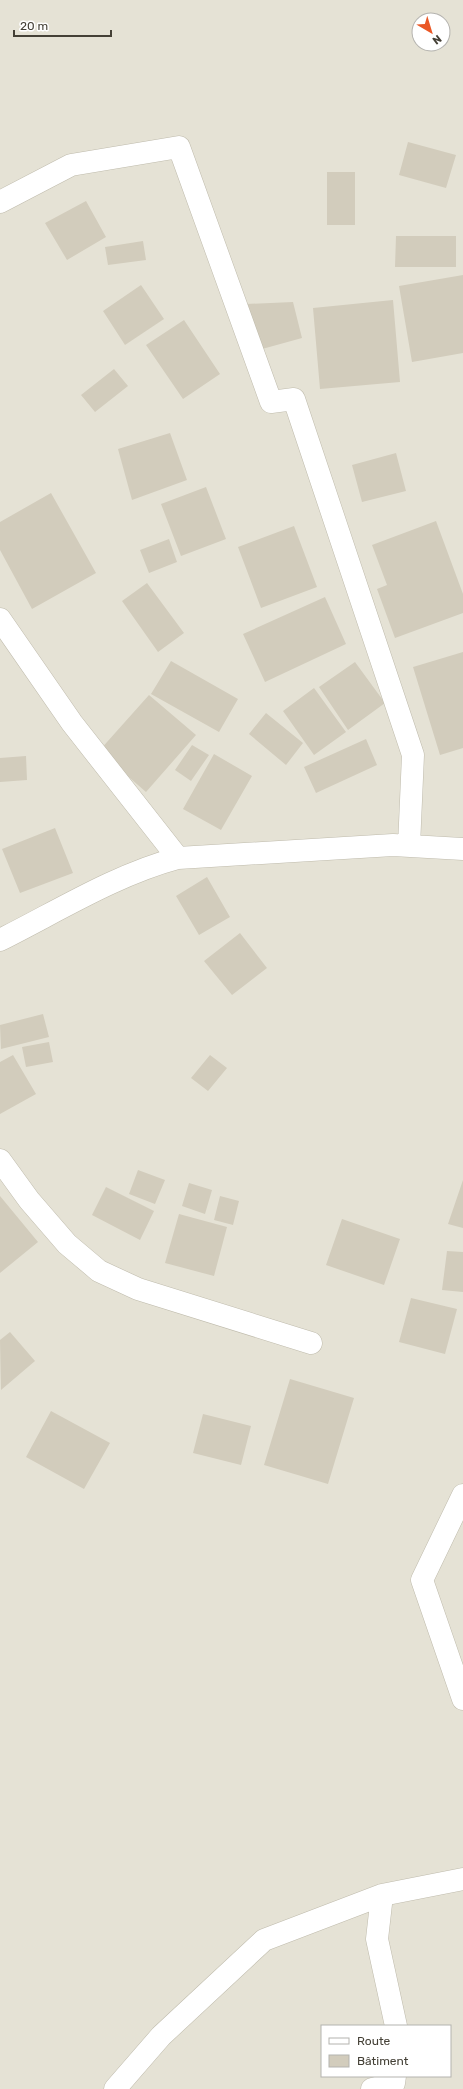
<svg xmlns="http://www.w3.org/2000/svg" width="463" height="2089" font-family="Rubik,sans-serif">
<rect width="100%" height="100%" fill="#f2efe6"/>
<path fill="#e5e2d5" fill-rule="evenodd" d="M0,0H463V2089H0ZM419,20H443V44H419ZM322,2026H450V2076H322Z"/>
<path fill="#d2ccbc" d="M408,142L456,155L446,188L399,175Z
M327,172H355V225H327Z
M86,201L106,237L67,260L45,223Z
M396,236H456V267H395Z
M143,241L146,260L108,265L105,247Z
M463,275V353L412,362L399,286Z
M141,285L164,319L125,345L103,311Z
M393,300L400,382L320,389L313,308Z
M293,302L302,338L251,352L246,304Z
M184,320L220,374L183,399L146,345Z
M114,369L128,386L95,412L81,395Z
M170,433L187,480L132,500L118,449Z
M396,453L406,491L362,502L352,465Z
M206,487L226,539L181,556L161,504Z
M51,493L96,573L32,609L0,550V522Z
M436,521L463,594V613L395,638L377,589L387,585L372,545Z
M294,526L317,587L261,608L238,547Z
M169,539L177,562L149,573L140,550Z
M147,583L184,633L158,652L122,601Z
M325,597L346,644L265,682L243,634Z
M463,652V748L440,755L413,667Z
M171,661L238,699L219,732L151,694Z
M355,662L385,703L348,730L319,687Z
M314,688L346,732L314,755L283,711Z
M149,695L196,735L146,792L99,751Z
M266,713L303,743L286,765L249,734Z
M366,739L377,765L316,793L304,767Z
M192,745L209,755L191,781L175,770Z
M214,754L252,776L221,830L183,809Z
M26,756L27,780L0,782V758Z
M55,828L73,873L20,893L2,849Z
M207,877L230,917L199,935L176,896Z
M240,933L267,968L232,995L204,961Z
M43,1014L49,1037L1,1049L0,1025Z
M49,1042L53,1062L26,1067L22,1047Z
M13,1055L36,1094L0,1114V1062Z
M210,1055L227,1068L208,1091L191,1078Z
M138,1170L165,1180L155,1204L129,1194Z
M463,1180V1228L448,1224Z
M189,1183L212,1190L205,1214L182,1206Z
M106,1187L154,1211L140,1240L92,1215Z
M0,1196L38,1242L0,1273Z
M220,1196L239,1201L233,1225L214,1220Z
M179,1214L227,1227L214,1276L165,1263Z
M342,1219L400,1239L384,1285L326,1265Z
M447,1251L463,1252V1292L442,1290Z
M411,1298L457,1309L445,1354L399,1342Z
M10,1332L35,1361L1,1390L0,1340Z
M290,1379L354,1398L328,1484L264,1465Z
M51,1411L110,1443L84,1489L26,1457Z
M203,1414L251,1426L241,1465L193,1453Z"/>
<g fill="none" stroke-linecap="round" stroke-linejoin="round">
<defs>
<path id="minor" d="M0,202L71,165L179,147L271,402L294,399L413,755L409,846
M0,619L72,723L178,858
M0,940C58,911 115,875 178,858L393,845L463,849
M0,1160L29,1200L67,1244L99,1271L138,1289L311,1343
M463,1495L422,1580L463,1699
M382,1895L377,1939L396,2026
M115,2089L161,2036L264,1940L382,1895L463,1879
M372,2089L394,2083L395,2076"/>
</defs>
<use href="#minor" stroke="#bfbbac" stroke-width="23"/>
<use href="#minor" stroke="#fff" stroke-width="22"/>
</g>
<rect x="321" y="2025" width="130" height="52" fill="#ffffff" stroke="#b4b3af"/>
<rect x="329" y="2038" width="20" height="6" fill="#ffffff" stroke="#b4b3af"/>
<text x="357" y="2045" font-size="12" fill="#444036">Route</text>
<rect x="329" y="2055" width="20" height="12" fill="#d2ccbc" stroke="#b4b3af"/>
<text x="357" y="2065" font-size="12" fill="#444036">Bâtiment</text>
<g transform="translate(431 32) rotate(142)"><circle r="19" fill="#ffffff" stroke="#b4b3af"/>
<path d="M0-3L7 15L0 10L-7 15Z" fill="#ea5725"/>
<text y="-6" font-size="11" font-weight="bold" text-anchor="middle" fill="#444036">N</text>
</g>
<path d="M14 30v6h97v-6" fill="none" stroke="#444036" stroke-width="2"/>
<text x="20" y="30" font-size="12" fill="#444036" stroke="#ffffff" stroke-width="3" paint-order="stroke">20 m</text>
</svg>
